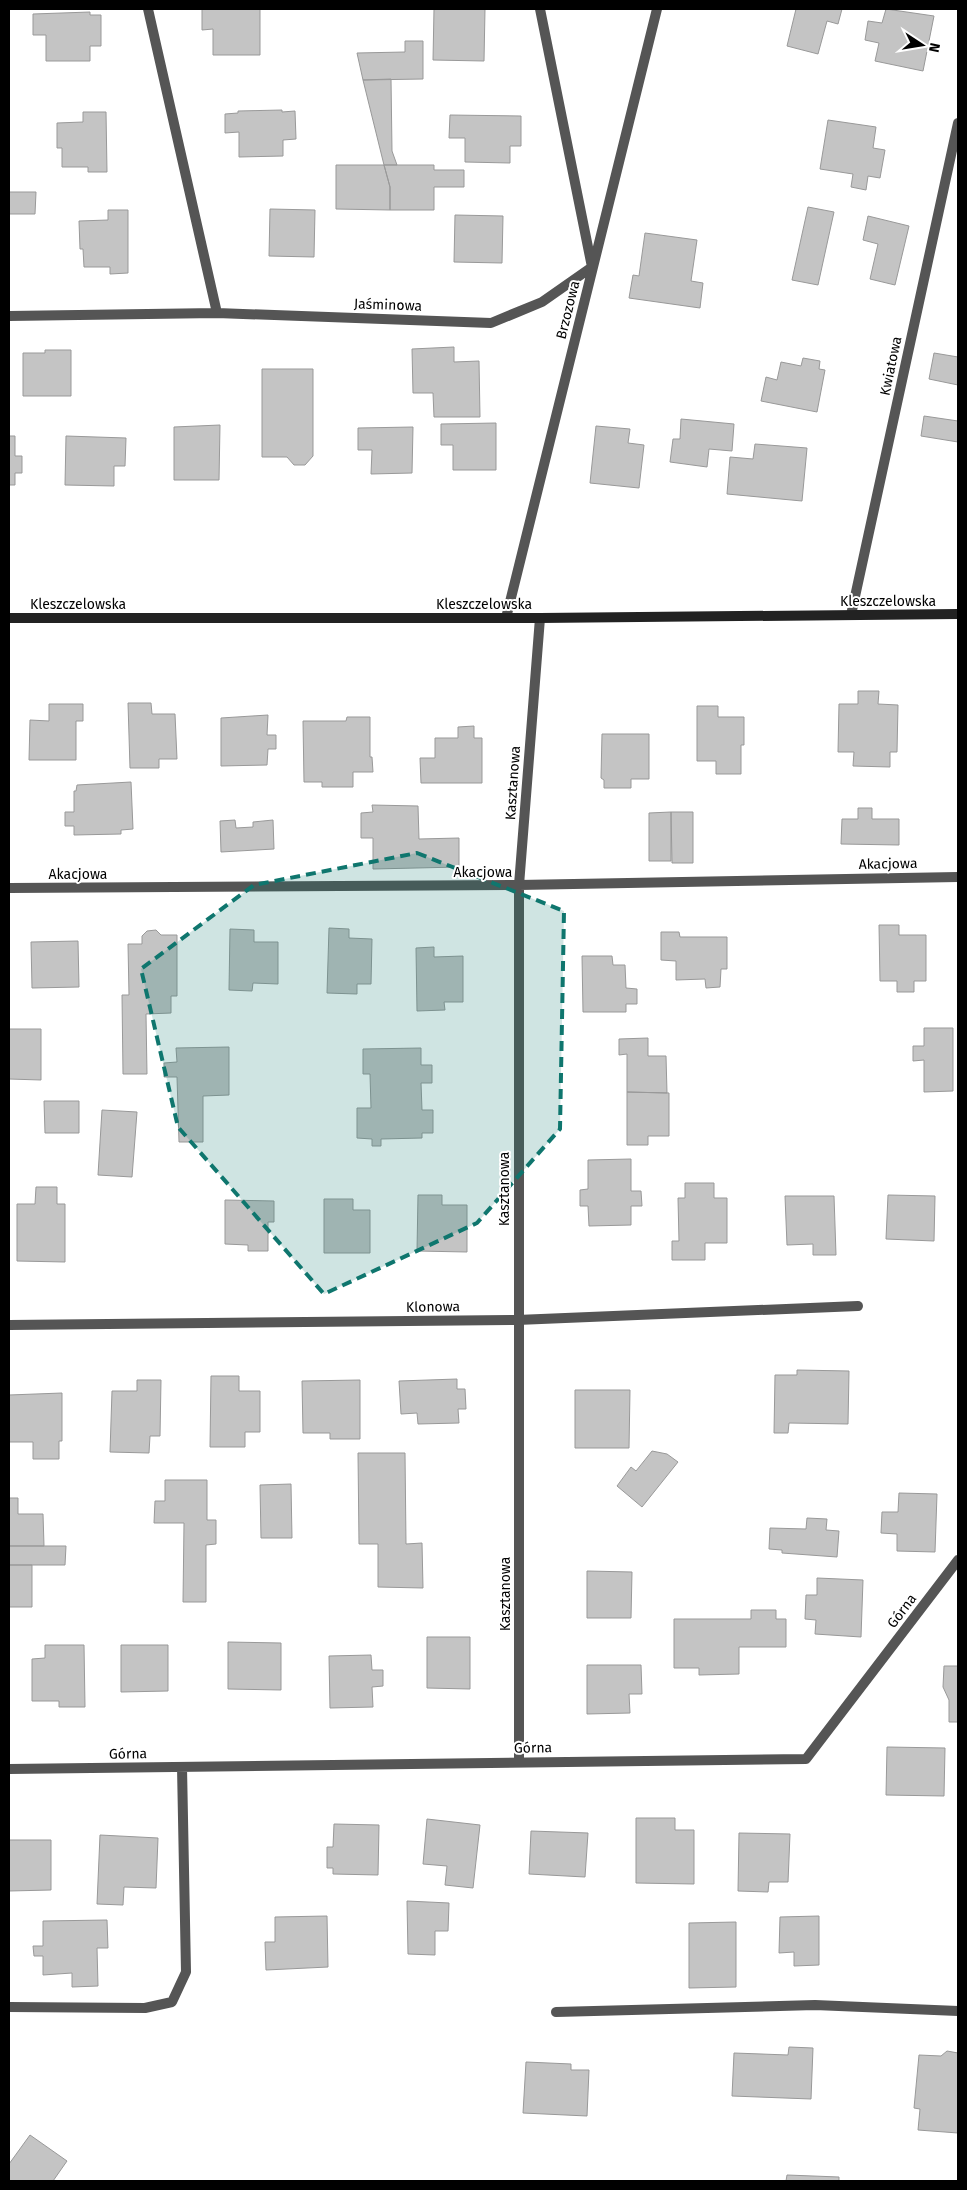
<svg xmlns="http://www.w3.org/2000/svg" width="967" height="2190" font-family="'Fira Sans',sans-serif">
<rect width="100%" height="100%" fill="#fff"/>
<path fill="#c4c4c4" stroke="#999" d="M202,9H260V55H213V29L202,30Z
M434,9H485L484,61L433,60Z
M796,9H842L838,24L827,21L818,54L787,46Z
M886,9L934,16L923,71L875,61L879,43L865,40L868,21L882,23Z
M90,12V15H101V46H90V61H46V35H33V14Z
M405,41H423V79L363,80L357,53L405,52Z
M391,79L392,151L397,165H384L363,80Z
M282,110V112L295,111L296,139L283,140V156L239,157V132L225,133V114L238,113V111Z
M83,112H106L107,172H88V167H62V148H57V123L83,122Z
M450,115L521,116V146H510V163L465,162V138H449Z
M828,120L876,127L873,148L885,150L880,178L868,176L866,190L851,187L853,174L820,169Z
M336,165H384L390,187V210L336,209Z
M384,165H434V170H464V187H434V210H390V187Z
M9,192H36L35,214H9Z
M808,207L834,212L818,285L792,280Z
M270,209L315,210L314,257L269,256Z
M108,210H128V273L110,274V267H84L83,249H80L79,221L108,220Z
M455,215L503,216L502,263L454,262Z
M868,216L909,226L895,285L870,279L878,244L863,240Z
M645,233L697,240L691,281L703,283L700,308L629,298L633,275L639,276Z
M454,347V362L479,361L480,417H434L433,393H413L412,349Z
M45,350H71V396H23V353H45Z
M934,353L958,357V385L929,379Z
M803,358L820,361L819,369L825,370L817,412L761,401L766,377L777,380L781,362L801,366Z
M262,369H313V456L305,465H294L287,457H262Z
M924,416L958,421V442L921,436Z
M681,419L734,424L732,451L709,449L707,467L670,462L673,439H680Z
M496,423V470H453V445H441V424Z
M220,425L219,480H174V427Z
M596,426L630,429L628,443L644,445L639,488L590,483Z
M413,427L412,473L371,474L372,450H358V428Z
M9,436H15V456H22V473H15V485H9Z
M66,436L126,438L125,466H114V486L65,485Z
M755,444L807,448L802,501L727,494L730,457L753,459Z
M858,691H879L878,704L898,705L897,752H890V767L853,766L854,752H838L839,704H858Z
M128,703H151L152,714H175L177,759H159V768H130Z
M49,704H83V721H76V760H29L30,720L49,721Z
M697,706H718V717H744V745H741V774H716V761H697Z
M268,715L267,735H276V749H268L267,765L221,766V718Z
M347,717H370V757H372L373,772H353V787H322V782H304L303,721H346Z
M474,726V738H482V783H421L420,758H435V738H458V727Z
M602,734H649V779H631V788H604V780L601,778Z
M131,782L133,829L121,830V834L74,835V826H65V812H74V791H76L77,785Z
M372,805L418,806L419,839L459,838V867L373,869V838H361V813L373,812Z
M858,808H872V819H899V845L841,844L842,819H858Z
M671,812H693V863H672Z
M671,812V861H649V813Z
M235,820L236,828L253,827V822L273,820L274,849L221,852L220,821Z
M879,925H899V935H926V981H914V992H897V981H880Z
M329,928L349,929V938L372,939L371,984H357V994L327,993Z
M230,929L254,930V942H278V984L253,983L252,991L229,990Z
M156,930L161,935H177V996H171V1013L146,1014L147,1074H123L122,995H129L128,944H142V936L147,931Z
M661,932H679L680,937H727V969H721L720,987L706,988L705,979L676,980V961L661,960Z
M78,941L79,987L32,988L31,942Z
M434,947V957L463,956V1002H444L445,1010L417,1011L416,948Z
M582,956H612L613,965H625L626,988L637,989V1004H626V1012H583Z
M924,1028H953V1091L924,1092V1060L913,1061V1046H924Z
M9,1029H41V1080L9,1079Z
M648,1038V1056H666L667,1093L627,1092V1054L619,1055V1039Z
M229,1047V1095L203,1096V1142H179L177,1077H164V1063L177,1062L176,1048Z
M421,1048V1065H432V1083H421L422,1110H433V1133H422V1138L381,1139V1146H372V1139L357,1138V1108H371L370,1074H363V1049Z
M627,1092L669,1093V1136H648V1145H627Z
M44,1101H79V1133H45Z
M102,1110L137,1112L132,1177L98,1175Z
M631,1159V1191H641L642,1206H631V1225L589,1226L588,1206H580V1190L588,1189V1160Z
M685,1183H714V1198H727V1243H705V1260H672V1241H679L678,1198H685Z
M36,1187H57V1204H65V1262L17,1261V1204H35Z
M418,1195H442V1205H467V1252L417,1251Z
M888,1195L935,1196L934,1241L886,1239Z
M785,1196H834L836,1255H813V1244L787,1245Z
M324,1199H353V1210H370V1253H324Z
M225,1200L274,1201V1222H268V1251H248V1245L225,1244Z
M797,1370L849,1371L848,1424L789,1423L788,1433H774L775,1375H797Z
M211,1376H239V1391H260V1432H245V1447H210Z
M457,1379V1389H465L466,1409H458L459,1423L418,1424L417,1413L401,1414L399,1381Z
M137,1380H161L160,1436H150L149,1453L110,1452L112,1391H137Z
M360,1380V1439H330V1433H303L302,1381Z
M575,1390H630L629,1448H575Z
M62,1393V1441H59V1459H33V1442H9V1395Z
M652,1451L667,1454L678,1462L642,1507L617,1486L631,1467L636,1471Z
M358,1453H405L406,1544L422,1543L423,1588L378,1587V1544H359Z
M165,1480H207V1520H216V1544L206,1545V1602H183L184,1523H154L155,1501H165Z
M291,1484L292,1538H261L260,1485Z
M899,1493L937,1494L935,1552L897,1551V1534L881,1533L882,1512H898Z
M9,1498H18V1514H43L44,1546H9Z
M807,1518L827,1519L826,1530L839,1531L837,1557L782,1553V1550L769,1549L770,1528L806,1529Z
M9,1546H66L65,1565H9Z
M9,1565H32V1607H9Z
M587,1571L632,1572L631,1618H587Z
M817,1578L863,1580L861,1637L815,1634L816,1620L805,1619L806,1595H817Z
M751,1610H776V1619H786V1647H739V1674L699,1675V1668H674V1619H751Z
M427,1637H470V1689L427,1688Z
M228,1642L281,1643V1690L228,1689Z
M45,1645H84L85,1707H59V1701H32V1659L45,1658Z
M121,1645H168V1691L121,1692Z
M371,1655L372,1670H383V1686L372,1687L373,1707L330,1708L329,1656Z
M587,1665H641L642,1694H629L630,1713L587,1714Z
M944,1666H958V1722H949V1700L943,1687Z
M887,1747L945,1748L944,1796L886,1795Z
M636,1818H675V1830H694V1884L636,1883Z
M427,1819L480,1825L473,1888L445,1885L447,1866L423,1864Z
M334,1824L379,1825L378,1875L333,1874V1868H327V1847H333Z
M531,1831L588,1833L585,1877L529,1874Z
M739,1833L790,1834L788,1882H769L768,1892L738,1891Z
M100,1835L158,1838L156,1888L124,1887L123,1905L97,1904Z
M9,1840H51V1890L9,1891Z
M407,1901L449,1903L448,1931H435V1955L408,1954Z
M327,1916L328,1967L266,1970L265,1942H275V1917Z
M819,1916V1965L794,1966V1952L779,1953L780,1917Z
M107,1920L108,1948H97L98,1986L72,1987V1973L43,1975V1956H34L33,1946H43V1921Z
M736,1922V1987L689,1988V1923Z
M789,2047L813,2048L811,2099L732,2096L734,2053L788,2055Z
M947,2051L958,2053V2133L918,2130L920,2109L914,2108L919,2055L941,2056Z
M526,2062L571,2064V2070H589L587,2116L523,2113Z
M30,2135L67,2161L53,2181H9V2164Z
M787,2175L839,2177V2181H786Z"/>
<g fill="none" stroke-linecap="round" stroke-linejoin="round">
<path stroke="#555" stroke-width="10" d="M556,2012L815,2005L958,2011"/>
<path stroke="#555" stroke-width="10" d="M148,9L217,313L491,323L542,302L592,267L540,9
M9,316L217,313
M851,615L958,123
M506,618L657,9
M9,888L519,885L958,877
M9,1325L517,1320L858,1306
M519,1761V885L540,618
M9,1769L806,1759L958,1560
M9,2007L145,2008L172,2002L186,1972L182,1767"/>
<path stroke="#222" stroke-width="10" d="M9,618H540L958,614"/>
</g>
<path fill="#0f766e" fill-opacity="0.2" stroke="#0f766e" stroke-width="4" stroke-dasharray="10 6" stroke-linejoin="round" d="M417,853L564,911L560,1129L477,1223L324,1294L178,1127L141,969L254,885Z"/>
<g text-anchor="middle" dominant-baseline="central" stroke-width="4" stroke-linejoin="round" paint-order="stroke">
<g font-size="14" fill="#000" stroke="#fff">
<text transform="translate(388 305) rotate(2)">Jaśminowa</text>
<text transform="translate(568 310) rotate(-76)">Brzozowa</text>
<text transform="translate(891 366) rotate(-78)">Kwiatowa</text>
<text x="888" y="601">Kleszczelowska</text>
<text x="78" y="604">Kleszczelowska</text>
<text x="484" y="604">Kleszczelowska</text>
<text transform="translate(513 783) rotate(-86)">Kasztanowa</text>
<text transform="translate(888 864) rotate(-1)">Akacjowa</text>
<text x="483" y="872">Akacjowa</text>
<text x="78" y="874">Akacjowa</text>
<text transform="translate(504 1189) rotate(-90)">Kasztanowa</text>
<text transform="translate(433 1307) rotate(-1)">Klonowa</text>
<text transform="translate(505 1594) rotate(-90)">Kasztanowa</text>
<text transform="translate(902 1611) rotate(-53)">Górna</text>
<text transform="translate(533 1748) rotate(-1)">Górna</text>
<text transform="translate(128 1754) rotate(-1)">Górna</text>
</g>
</g>
<rect width="967" height="2190" fill="none" stroke="#000000" stroke-width="20"/>
<g transform="translate(922 45) rotate(102)" stroke="#ffffff" stroke-width="4" paint-order="stroke">
<path d="M0-4L9 19L0 12L-9 19Z" fill="#000000"/>
<text y="-8" font-size="14" font-weight="bold" text-anchor="middle" fill="#000000">N</text>
</g>
</svg>
